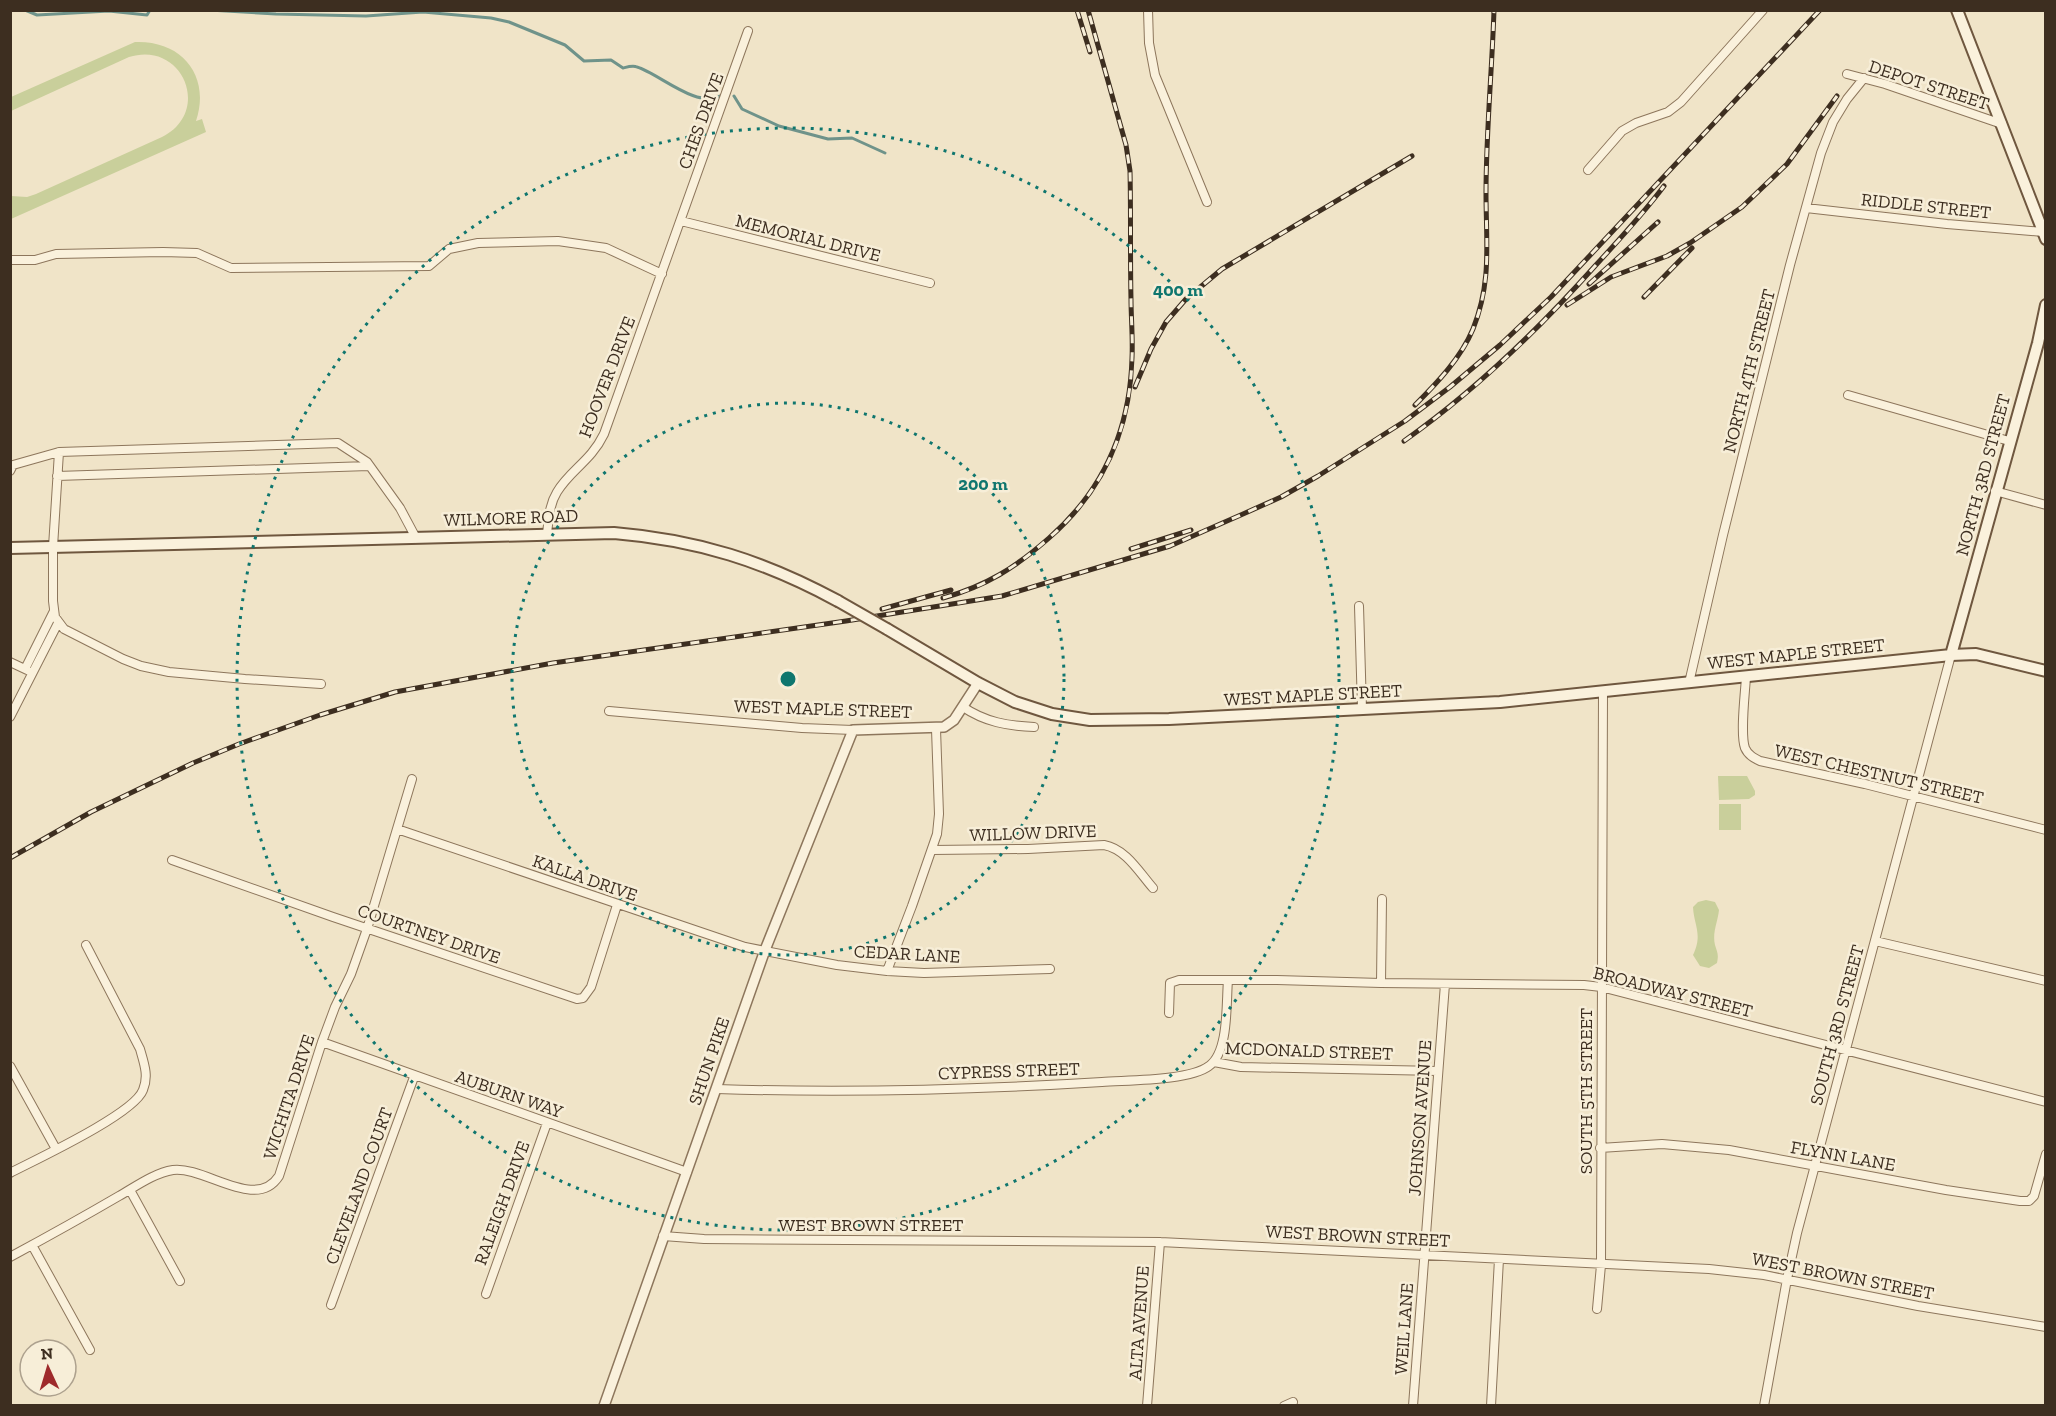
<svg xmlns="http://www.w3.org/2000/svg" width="2056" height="1416" font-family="'Zilla Slab',serif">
<rect width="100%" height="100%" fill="#f0e4c8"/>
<path fill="#c9cf9b" d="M135,42C182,40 211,76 196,121L202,119L206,132L11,219V196L27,197L36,194L162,137C213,111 182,40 129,57L11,111V97Z
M1718,776H1747L1755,791V795L1749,799L1719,800Z
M1719,804H1741V830H1719Z
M1706,900L1715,902L1719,910C1718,921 1712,933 1715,945C1717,952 1719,954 1717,963L1709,968L1700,966L1693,955C1703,934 1694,926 1693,907L1698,902Z"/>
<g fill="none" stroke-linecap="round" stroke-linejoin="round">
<path stroke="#6f938a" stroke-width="3" d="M25,10L37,15L109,11L147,15L150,10
M209,10L276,14L366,16L423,12L491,18L509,22L565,45L584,61L611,60L623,68C627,67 633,65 637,67C658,73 697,109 720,96
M734,96L742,109L779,126L828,139L852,138L885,153"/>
<defs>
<path id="minor" d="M1148,10L1149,43L1155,75L1207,202
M1847,74L1885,84L2002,124
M1588,170L1622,131L1636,123L1668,112L1681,102L1763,10
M1806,208L1947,224L2043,232
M681,221L930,283
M10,260H35L56,254L163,252L197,253L231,268L429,266L449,249L478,243L558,241L606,248L662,274
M1848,395L2009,441
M59,452L338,443L367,462L400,508L416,538
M10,471L13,465L59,452L53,547V601L55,617L64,629L123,659L141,666L169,672L245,679L321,684
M57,476L369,466
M1995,491L2046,505
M547,533C549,519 549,505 557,492C570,470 591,461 604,434L748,31
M1359,606L1362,709
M10,662L27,670
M25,669L54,611
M1746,677C1745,694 1740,734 1745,748C1748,755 1754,758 1760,761L1865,784L2046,830
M1689,683L1723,535L1790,265L1821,153L1833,122L1847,99L1864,78
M963,707C985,722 1008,726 1034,727
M609,711L802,728L853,730
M10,717L58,623
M397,829L745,947L837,965L887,971L924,973L1050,969
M932,850L1028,849L1104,845C1126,849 1139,872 1153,888
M172,860L333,917L577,999L583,998L591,987L617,905
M1875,941L2046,981
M887,971L912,906L937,834L939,814L936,729
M1381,983L1382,899
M1169,1013L1170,983L1179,980H1277L1381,983L1584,985L1601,987L2046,1102
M322,1042L687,1172
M1214,1062L1241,1067L1438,1071
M10,1066L56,1149
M717,1089C845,1093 974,1090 1102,1082C1128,1080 1189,1081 1209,1066C1229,1052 1226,1004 1228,980
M1600,1148L1662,1144L1729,1150L1946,1190L2020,1201H2029L2034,1196L2046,1154
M10,1173C37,1159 134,1114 143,1090C149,1076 144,1063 140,1049L86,945
M130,1190L180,1281
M663,1236L704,1239L1160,1242L1709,1269L1764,1275L1918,1306L2046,1327
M32,1245L90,1350
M10,1257C47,1237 83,1217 119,1196C135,1187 154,1173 173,1170C205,1166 256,1212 279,1176L322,1042L335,1007L351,974L367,929L412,779
M486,1294L547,1123
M331,1305L414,1077
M1597,1309L1601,1265L1603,692
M1147,1406L1160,1242
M1284,1406L1293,1402
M1413,1406L1445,984
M1491,1406L1499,1259
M1764,1406L1787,1279L1797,1233L1951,655"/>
<path id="tertiary" d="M604,1406L765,950L853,730L944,727L954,720L978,683"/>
<path id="secondary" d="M1957,10L2046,239
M10,548L614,533C698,540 764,561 838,601
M887,629L978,683L1015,702L1052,714L1090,720L1169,719L1500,702L1951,655L1976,654L2046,671
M1951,655L2038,343L2046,305"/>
</defs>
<use href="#minor" stroke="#8d765c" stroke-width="10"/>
<use href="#tertiary" stroke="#8d765c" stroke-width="12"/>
<use href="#secondary" stroke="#6f573f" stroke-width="14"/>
<use href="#minor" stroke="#faf1dc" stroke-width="8"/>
<use href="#tertiary" stroke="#faf1dc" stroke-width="9"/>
<use href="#secondary" stroke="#faf1dc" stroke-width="10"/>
<defs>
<path id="rail" d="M1077,10L1090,52
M1589,284L1658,222
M1644,297L1692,248
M1567,305L1611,277L1667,256L1690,243L1742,207L1787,164L1837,96
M1135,387L1151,349L1166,322L1186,299L1222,269L1412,156
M1415,405C1437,383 1461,358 1473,329C1492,282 1486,242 1486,193C1486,133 1492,71 1494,10
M1404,441C1475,391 1537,331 1595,266C1619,240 1643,214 1664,186
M1131,549L1191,530
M943,598C986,586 1015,568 1049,538C1104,490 1130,430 1132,358C1133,338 1131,318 1131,299C1130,256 1131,214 1130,171L1126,145L1088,10
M882,609L951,590
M10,858L91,812L193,763L239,744L320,715L395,692L553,663L846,621L1002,596L1170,546L1243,514L1281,497L1318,476L1405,421L1450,387L1500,345L1551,297L1820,10"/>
</defs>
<use href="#rail" stroke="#3d2e20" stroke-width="5"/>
<use href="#rail" stroke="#f7eed8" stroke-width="3" stroke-dasharray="9" stroke-linecap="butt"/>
<defs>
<path id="secondary-bridge" d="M838,601L887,629"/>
</defs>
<use href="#secondary-bridge" stroke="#6f573f" stroke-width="14" stroke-linecap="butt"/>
<use href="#secondary-bridge" stroke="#faf1dc" stroke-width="10"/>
</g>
<g fill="none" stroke="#0f766e" stroke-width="3" stroke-dasharray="3 6">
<circle cx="788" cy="679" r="276"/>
<circle cx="788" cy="679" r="551"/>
</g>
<g text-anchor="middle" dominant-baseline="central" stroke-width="5" stroke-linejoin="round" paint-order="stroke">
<g font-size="18" fill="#3d2e20" stroke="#f7eed8">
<text transform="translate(1929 85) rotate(18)">DEPOT STREET</text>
<text transform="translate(701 121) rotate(-70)">CHES DRIVE</text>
<text transform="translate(1926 206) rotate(6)">RIDDLE STREET</text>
<text transform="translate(808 238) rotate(14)">MEMORIAL DRIVE</text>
<text transform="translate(1749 371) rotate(-76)">NORTH 4TH STREET</text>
<text transform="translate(607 377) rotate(-69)">HOOVER DRIVE</text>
<text transform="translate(1983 475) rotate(-75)">NORTH 3RD STREET</text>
<text transform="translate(511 518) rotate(-2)">WILMORE ROAD</text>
<text transform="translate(1796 654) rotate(-6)">WEST MAPLE STREET</text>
<text transform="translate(1313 695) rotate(-3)">WEST MAPLE STREET</text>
<text transform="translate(823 709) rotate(2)">WEST MAPLE STREET</text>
<text transform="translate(1879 774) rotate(13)">WEST CHESTNUT STREET</text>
<text transform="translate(1033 833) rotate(-2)">WILLOW DRIVE</text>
<text transform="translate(585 878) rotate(19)">KALLA DRIVE</text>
<text transform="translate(429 934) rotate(19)">COURTNEY DRIVE</text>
<text transform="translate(907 954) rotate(3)">CEDAR LANE</text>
<text transform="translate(1673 992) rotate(14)">BROADWAY STREET</text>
<text transform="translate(1837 1025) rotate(-75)">SOUTH 3RD STREET</text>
<text transform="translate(1309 1051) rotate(2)">MCDONALD STREET</text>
<text transform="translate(709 1061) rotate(-71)">SHUN PIKE</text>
<text transform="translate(1009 1071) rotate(-2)">CYPRESS STREET</text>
<text transform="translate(1586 1091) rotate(-90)">SOUTH 5TH STREET</text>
<text transform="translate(509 1094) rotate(19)">AUBURN WAY</text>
<text transform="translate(289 1097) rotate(-72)">WICHITA DRIVE</text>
<text transform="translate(1420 1118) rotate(-86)">JOHNSON AVENUE</text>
<text transform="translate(1843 1156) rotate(10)">FLYNN LANE</text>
<text transform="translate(359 1186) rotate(-70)">CLEVELAND COURT</text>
<text transform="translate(502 1203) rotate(-70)">RALEIGH DRIVE</text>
<text x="871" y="1225">WEST BROWN STREET</text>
<text transform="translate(1358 1236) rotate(3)">WEST BROWN STREET</text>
<text transform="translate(1843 1276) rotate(11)">WEST BROWN STREET</text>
<text transform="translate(1139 1323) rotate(-86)">ALTA AVENUE</text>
<text transform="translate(1404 1329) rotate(-86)">WEIL LANE</text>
</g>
</g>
<circle cx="788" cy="679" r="9" fill="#0f766e" stroke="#f7eed8" stroke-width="3"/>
<g font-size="18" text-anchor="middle" font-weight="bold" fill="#0f766e" stroke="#f7eed8" stroke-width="5" stroke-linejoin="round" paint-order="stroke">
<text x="1178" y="296">400 m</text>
<text x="983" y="490">200 m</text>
</g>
<rect width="2056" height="1416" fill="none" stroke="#3d2e20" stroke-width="24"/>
<g transform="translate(48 1368) rotate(356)"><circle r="28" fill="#f7eed8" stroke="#ada18e" stroke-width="1.5"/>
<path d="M0-4.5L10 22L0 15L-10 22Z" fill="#9e2a2b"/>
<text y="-9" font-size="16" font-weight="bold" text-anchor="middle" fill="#3d2e20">N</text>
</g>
</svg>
